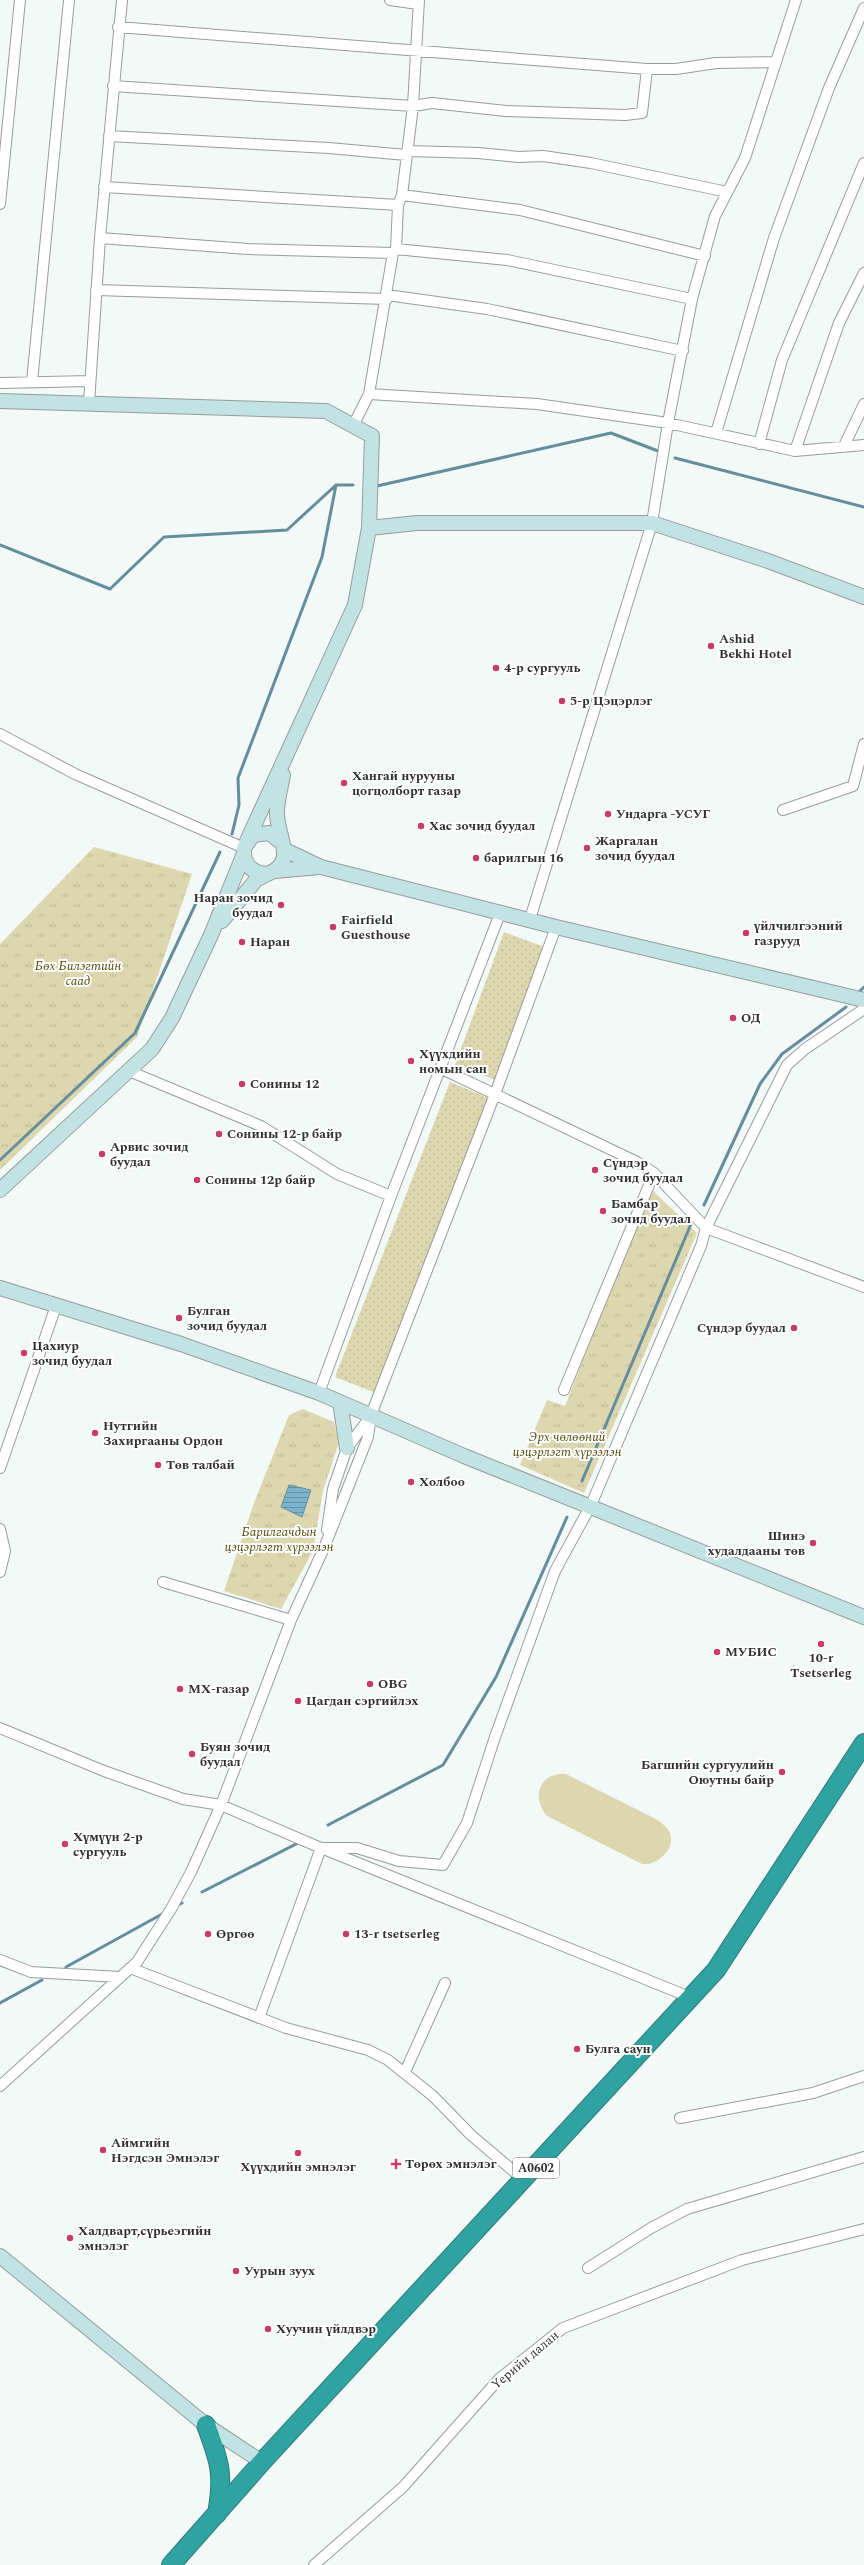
<svg xmlns="http://www.w3.org/2000/svg" width="864" height="2565" font-family="Spectral,serif">
<defs>
<pattern id="grass-dots" width="8" height="8" patternUnits="userSpaceOnUse"><rect width="8" height="8" fill="#ddd7af"/><path d="M2 2h.1M6 6h.1" fill="none" stroke="#beb997" stroke-width="1.8" stroke-linecap="round"/></pattern>
<pattern id="park-tufts" width="24" height="20" patternUnits="userSpaceOnUse"><rect width="24" height="20" fill="#ddd7af"/><path d="M3 7l-1-3M5 7V3M7 7l1-3M15 17l-1-3M17 17v-4M19 17l1-3" fill="none" stroke="#beb997"/></pattern>
<pattern id="water-rules" width="6" height="5" patternUnits="userSpaceOnUse"><rect width="6" height="5" fill="#7bb4cc"/><path d="M0 2.5h6" fill="none" stroke="#6593a6"/></pattern>
</defs>
<rect width="100%" height="100%" fill="#f3f9f6"/>
<path fill="url(#grass-dots)" d="M504,932L547,948L498,1081L455,1065Z
M450,1082L491,1099L376,1393L335,1377Z"/>
<path fill="url(#park-tufts)" d="M94,847L192,874L137,1037L0,1170V944Z
M650,1188L697,1233L584,1493L520,1465L547,1400L565,1406Z
M303,1409L334,1422L339,1442L323,1491L313,1551L281,1609L224,1591L254,1503L289,1415Z"/>
<path fill="#ddd7af" d="M566,1774L654,1818C660,1822 667,1826 670,1833C676,1849 657,1866 642,1864L547,1816C531,1797 539,1772 566,1774Z"/>
<path fill="url(#water-rules)" stroke="#648d9d" d="M289,1485L311,1490L302,1517L281,1507Z"/>
<g fill="none" stroke-linecap="round" stroke-linejoin="round">
<path stroke="#648d9d" stroke-width="3" d="M675,458L864,507
M377,486L611,433L658,451
M0,545L110,589L164,537L287,530L336,485
M232,834L239,805L238,778L322,557L336,485H353
M860,991L864,987
M0,1160L135,1033L220,852
M704,1205L760,1084L782,1054L846,1007
M582,1481L691,1224
M328,1825L443,1765L496,1677L567,1517
M202,1892L298,1843
M176,1906L182,1903
M66,1967L164,1913
M0,2003L42,1980"/>
<defs>
<path id="street" d="M390,0L418,4
M118,27L647,69H676L716,63L776,62
M113,86L413,106L432,103L506,111L625,115L642,113L647,69
M109,136L329,148L406,155
M408,151L478,153L519,157L543,156L591,163L727,192
M104,187L398,205
M402,195L520,210L705,256
M0,204L20,0
M100,238L248,249L393,253
M396,249L507,260L692,299
M96,290L387,299
M387,295L487,309L683,351
M32,382L69,0
M0,383L90,381
M369,394L537,404L668,423L795,451L864,445
M89,403L100,238L122,0
M354,424L369,394L393,253L396,249L398,205L402,195L413,106L419,0
M716,433L774,238L829,88L864,8
M759,444L782,360L864,163
M844,446L864,404
M795,451L839,323L864,273
M0,734L75,774L244,848
M783,810L853,786L864,744
M530,919L652,523L668,423L692,299L715,216L745,158L796,0
M440,1068L637,1162L654,1173L706,1228L864,1287
M129,1071L261,1126L337,1174L391,1196
M564,1390L654,1173
M319,1393L391,1196L501,911
M0,1468L56,1306
M0,1529L5,1551L0,1572
M327,1530L333,1489L347,1448L370,1417
M163,1582L291,1620
M0,1728L104,1771L183,1799L221,1805L321,1848L692,1998
M0,1960L31,1972L120,1977
M130,1968L286,2028L368,2050L388,2060L433,2096L471,2135L524,2180
M259,2018L321,1848H357L399,1861L443,1865L467,1823L495,1737L555,1571L591,1505L701,1246L706,1228L787,1065L805,1049L864,1009
M405,2072L445,1983
M0,2086L137,1962L171,1909L191,1872L221,1805L291,1620L324,1548L368,1437L371,1415L495,1094L556,927
M680,2118L813,2093L864,2076
M588,2268L651,2228L687,2209L864,2157
M314,2565L403,2487L499,2379L563,2328L742,2260L864,2229"/>
<path id="secondary" d="M0,401L326,411L372,436L369,528L355,605L247,841
M369,528L417,523H652L768,561L864,597
M282,843L269,833L253,835L244,848C243,864 251,873 267,874C299,863 276,835 277,812C277,800 281,787 283,775
M285,850L321,867L556,927L864,1000
M275,871L319,867
M222,921L256,880L267,874
M0,1190L152,1049L172,1018L211,935L243,856
M0,1288L181,1344L319,1393L464,1456L864,1617
M340,1402L347,1448
M0,2256L206,2425L262,2462"/>
<path id="highway" d="M206,2425C220,2462 224,2475 217,2514
M171,2565L262,2462L716,1970L864,1743"/>
</defs>
<use href="#street" stroke="#979d9a" stroke-width="12"/>
<use href="#secondary" stroke="#979d9a" stroke-width="16"/>
<use href="#highway" stroke="#2f7a7a" stroke-width="20"/>
<use href="#street" stroke="#fff" stroke-width="10"/>
<use href="#secondary" stroke="#c1e3e3" stroke-width="14"/>
<use href="#highway" stroke="#2fa2a2" stroke-width="18"/>
</g>
<g fill="#c93b6a" stroke="#fff" stroke-width="1.5">
<circle cx="711" cy="646" r="4"/>
<circle cx="496" cy="668" r="4"/>
<circle cx="562" cy="701" r="4"/>
<circle cx="344" cy="783" r="4"/>
<circle cx="608" cy="814" r="4"/>
<circle cx="421" cy="826" r="4"/>
<circle cx="587" cy="848" r="4"/>
<circle cx="476" cy="858" r="4"/>
<circle cx="281" cy="905" r="4"/>
<circle cx="333" cy="927" r="4"/>
<circle cx="746" cy="933" r="4"/>
<circle cx="242" cy="942" r="4"/>
<circle cx="733" cy="1018" r="4"/>
<circle cx="411" cy="1061" r="4"/>
<circle cx="242" cy="1084" r="4"/>
<circle cx="219" cy="1134" r="4"/>
<circle cx="102" cy="1154" r="4"/>
<circle cx="595" cy="1170" r="4"/>
<circle cx="197" cy="1180" r="4"/>
<circle cx="603" cy="1211" r="4"/>
<circle cx="179" cy="1318" r="4"/>
<circle cx="794" cy="1328" r="4"/>
<circle cx="24" cy="1353" r="4"/>
<circle cx="95" cy="1433" r="4"/>
<circle cx="158" cy="1465" r="4"/>
<circle cx="411" cy="1482" r="4"/>
<circle cx="813" cy="1543" r="4"/>
<circle cx="821" cy="1644" r="4"/>
<circle cx="717" cy="1652" r="4"/>
<circle cx="370" cy="1684" r="4"/>
<circle cx="180" cy="1689" r="4"/>
<circle cx="298" cy="1701" r="4"/>
<circle cx="192" cy="1754" r="4"/>
<circle cx="782" cy="1772" r="4"/>
<circle cx="65" cy="1844" r="4"/>
<circle cx="208" cy="1934" r="4"/>
<circle cx="346" cy="1934" r="4"/>
<circle cx="577" cy="2049" r="4"/>
<circle cx="103" cy="2150" r="4"/>
<circle cx="298" cy="2153" r="4"/>
<path d="M394 2158h4v4h4v4h-4v4h-4v-4h-4v-4h4z"/>
<circle cx="70" cy="2238" r="4"/>
<circle cx="236" cy="2271" r="4"/>
<circle cx="268" cy="2329" r="4"/>
</g>
<g text-anchor="middle" dominant-baseline="central" stroke-width="4" stroke-linejoin="round" paint-order="stroke">
<rect fill="#fff" stroke="#6d6f6d" stroke-width="1" x="513" y="2158" width="46" height="20" rx="3"/>
<g font-size="12" font-weight="bold" fill="#2e312f">
<text x="536" y="2168">A0602</text>
</g>
<g font-size="13" font-weight="bold" fill="#2e312f" stroke="#fff" text-anchor="start">
<text x="719" y="639">Ashid<tspan x="719" dy="15">Bekhi Hotel</tspan></text>
<text x="504" y="668">4-р сургууль</text>
<text x="570" y="701">5-р Цэцэрлэг</text>
<text x="352" y="776">Хангай нурууны<tspan x="352" dy="15">цогцолборт газар</tspan></text>
<text x="616" y="814">Ундарга -УСУГ</text>
<text x="429" y="826">Хас зочид буудал</text>
<text x="595" y="841">Жаргалан<tspan x="595" dy="15">зочид буудал</tspan></text>
<text x="484" y="858">барилгын 16</text>
<text x="273" y="898" text-anchor="end">Наран зочид<tspan x="273" dy="15">буудал</tspan></text>
<text x="341" y="920">Fairfield<tspan x="341" dy="15">Guesthouse</tspan></text>
<text x="754" y="926">үйлчилгээний<tspan x="754" dy="15">газрууд</tspan></text>
<text x="250" y="942">Наран</text>
<text x="741" y="1018">ОД</text>
<text x="419" y="1054">Хүүхдийн<tspan x="419" dy="15">номын сан</tspan></text>
<text x="250" y="1084">Сонины 12</text>
<text x="227" y="1134">Сонины 12-р байр</text>
<text x="110" y="1147">Арвис зочид<tspan x="110" dy="15">буудал</tspan></text>
<text x="603" y="1163">Сүндэр<tspan x="603" dy="15">зочид буудал</tspan></text>
<text x="205" y="1180">Сонины 12р байр</text>
<text x="611" y="1204">Бамбар<tspan x="611" dy="15">зочид буудал</tspan></text>
<text x="187" y="1311">Булган<tspan x="187" dy="15">зочид буудал</tspan></text>
<text x="786" y="1328" text-anchor="end">Сүндэр буудал</text>
<text x="32" y="1346">Цахиур<tspan x="32" dy="15">зочид буудал</tspan></text>
<text x="103" y="1426">Нутгийн<tspan x="103" dy="15">Захиргааны Ордон</tspan></text>
<text x="166" y="1465">Төв талбай</text>
<text x="419" y="1482">Холбоо</text>
<text x="805" y="1536" text-anchor="end">Шинэ<tspan x="805" dy="15">худалдааны төв</tspan></text>
<text x="725" y="1652">МУБИС</text>
<text x="821" y="1658" text-anchor="middle">10-r<tspan x="821" dy="15">Tsetserleg</tspan></text>
<text x="378" y="1684">OBG</text>
<text x="188" y="1689">МХ-газар</text>
<text x="306" y="1701">Цагдан сэргийлэх</text>
<text x="200" y="1747">Буян зочид<tspan x="200" dy="15">буудал</tspan></text>
<text x="774" y="1765" text-anchor="end">Багшийн сургуулийн<tspan x="774" dy="15">Оюутны байр</tspan></text>
<text x="73" y="1837">Хүмүүн 2-р<tspan x="73" dy="15">сургууль</tspan></text>
<text x="216" y="1934">Өргөө</text>
<text x="354" y="1934">13-r tsetserleg</text>
<text x="585" y="2049">Булга саун</text>
<text x="111" y="2143">Аймгийн<tspan x="111" dy="15">Нэгдсэн Эмнэлэг</tspan></text>
<text x="405" y="2164">Төрөх эмнэлэг</text>
<text x="298" y="2167" text-anchor="middle">Хүүхдийн эмнэлэг</text>
<text x="78" y="2231">Халдварт,сүрьеэгийн<tspan x="78" dy="15">эмнэлэг</tspan></text>
<text x="244" y="2271">Уурын зуух</text>
<text x="276" y="2329">Хуучин үйлдвэр</text>
</g>
<g font-size="13" font-style="italic" fill="#534a0a" stroke="#fff">
<text x="78" y="966">Бөх Билэгтийн<tspan x="78" dy="15">саад</tspan></text>
<text x="567" y="1437">Эрх чөлөөний<tspan x="567" dy="15">цэцэрлэгт хүрээлэн</tspan></text>
<text x="279" y="1532">Барилгачдын<tspan x="279" dy="15">цэцэрлэгт хүрээлэн</tspan></text>
</g>
<g font-size="13" fill="#2e312f" stroke="#fff">
<text transform="translate(525 2360) rotate(-40)">Үерийн далан</text>
</g>
</g>
</svg>
